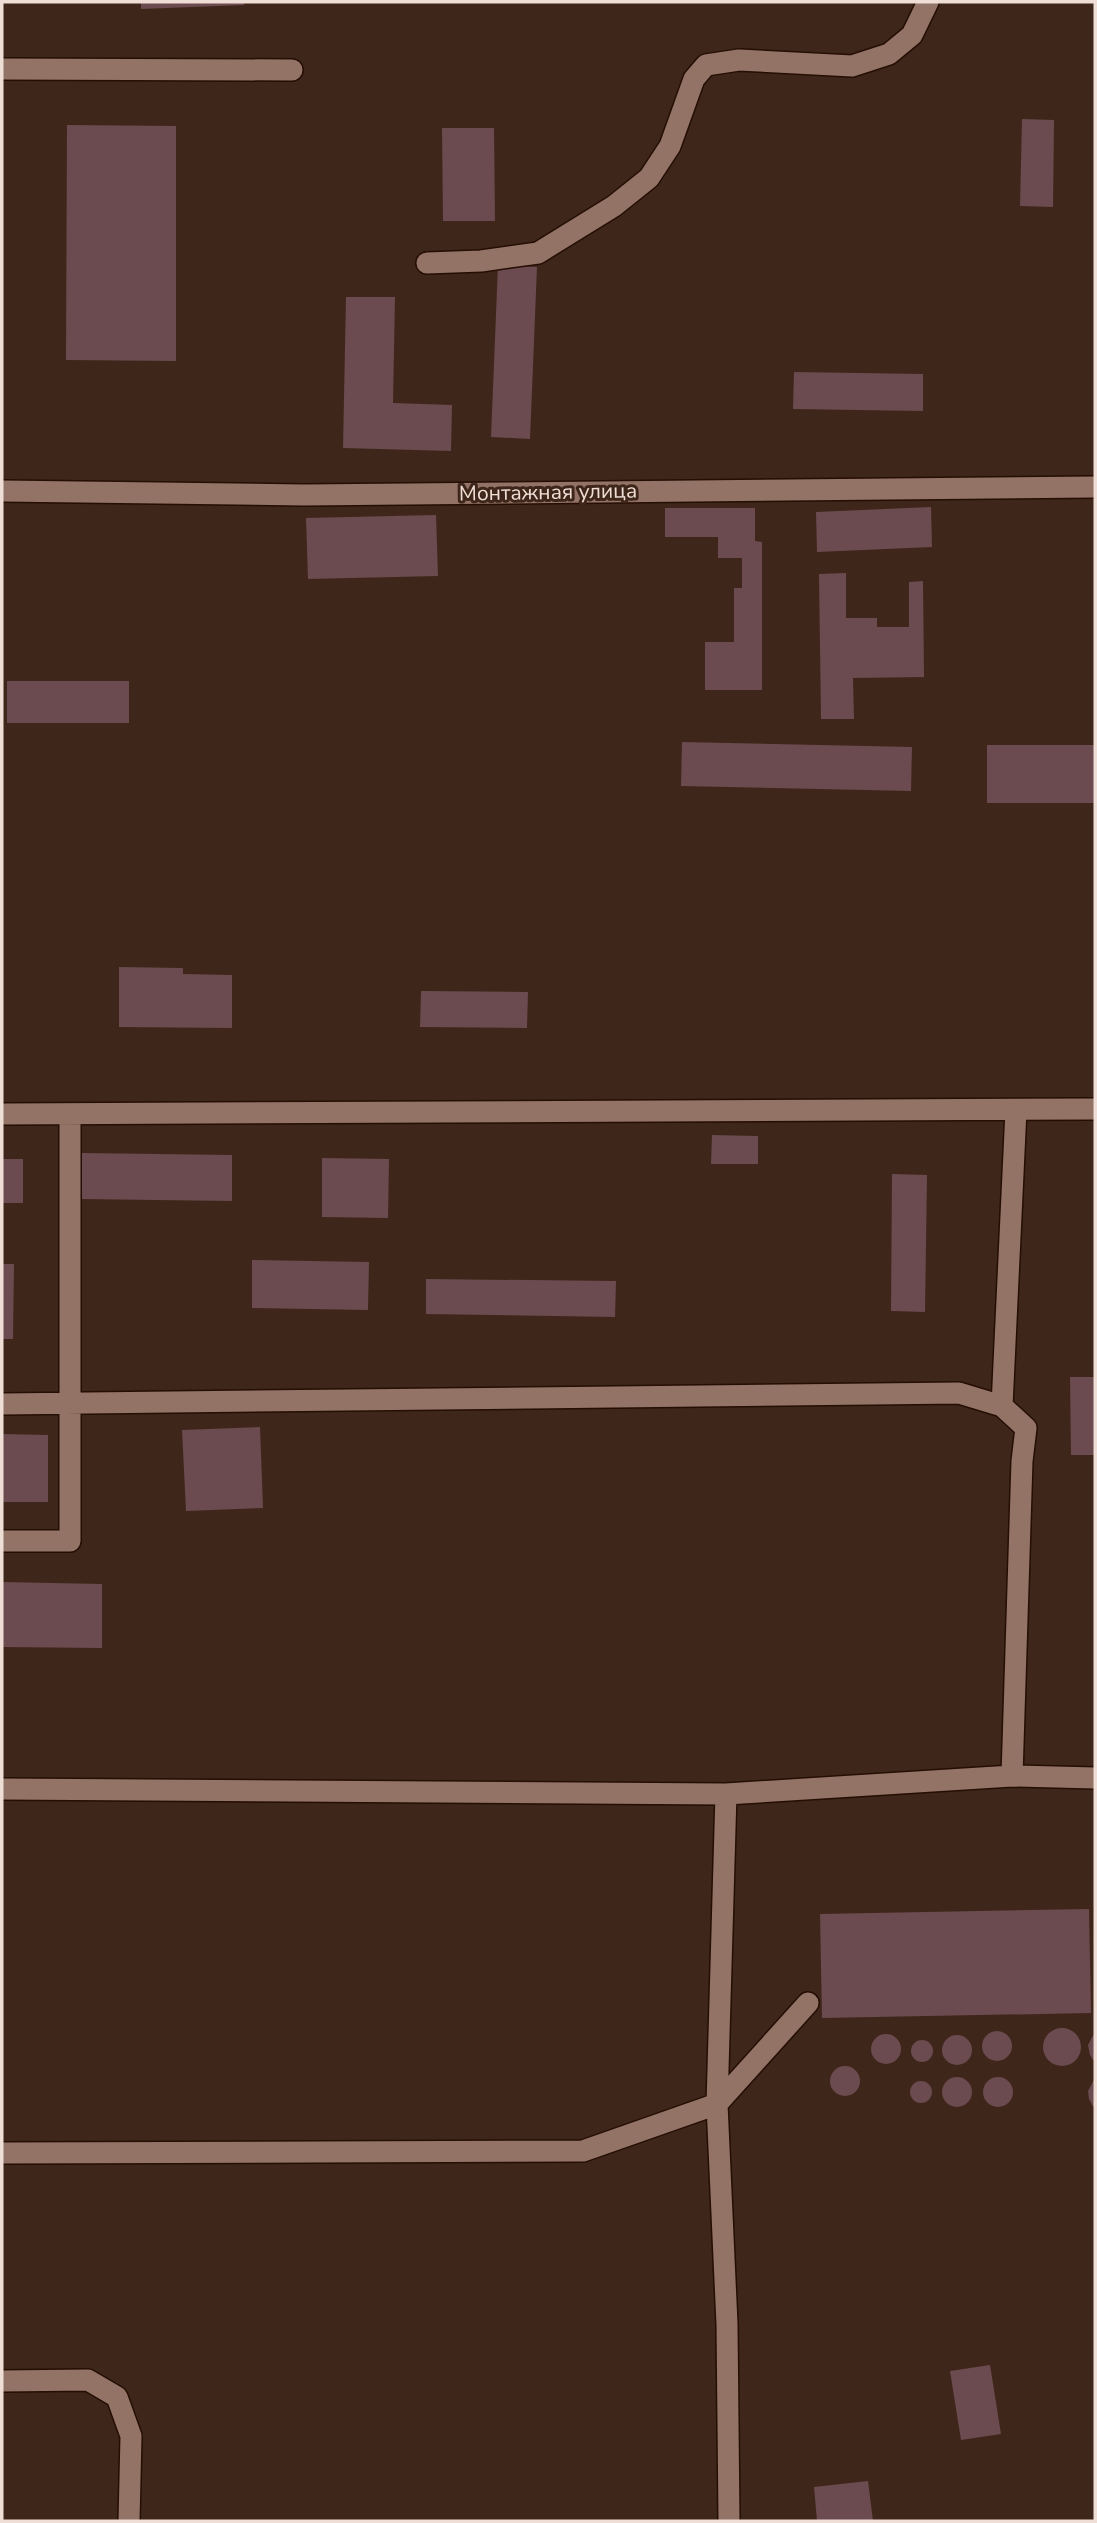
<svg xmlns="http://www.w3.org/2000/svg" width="1097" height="2523" font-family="'Nunito Sans',sans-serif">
<rect width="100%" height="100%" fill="#3f261a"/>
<path fill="#6b4b4f" d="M141,2H244V5L141,9Z
M1022,119L1054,120L1053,207L1020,206Z
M67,125L176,126V361L66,360Z
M442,128H494L495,221H443Z
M498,265L537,267L530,439L491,437Z
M346,297H395L393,403L452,405L451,451L343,448Z
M794,372L923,374V411L793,409Z
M931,507L932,547L817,552L816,512Z
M665,508H755V541L762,542V690H705V642H734V588H742V558H718V537H665Z
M436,515L438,576L308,579L306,518Z
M846,573V618H877V627H909V582L923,581L924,677L853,678L854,719H821L819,574Z
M7,681H129V723H7Z
M682,742L912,747L911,791L681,786Z
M987,745H1095V803H987Z
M119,967L183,968V974L232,975V1028L119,1027Z
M421,991L528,992L527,1028L420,1027Z
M712,1135L758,1136V1164H711Z
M81,1153L232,1155V1201L80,1199Z
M322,1158L389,1159L388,1218L322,1217Z
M2,1159H23V1203H2Z
M892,1174L927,1175L925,1312L891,1311Z
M252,1260L369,1262L368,1310L252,1308Z
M2,1264H14L13,1339H2Z
M426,1279L616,1281L615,1317L426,1314Z
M1070,1377H1095V1455H1071Z
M260,1427L263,1508L186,1511L182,1430Z
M2,1434L48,1435V1502H2Z
M2,1582L102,1584V1648L2,1647Z
M1089,1909L1091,2013L822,2018L820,1914Z
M1043 2047a19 19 0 1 1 38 0a19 19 0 1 1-38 0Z
M982 2046a15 15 0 1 1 30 0a15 15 0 1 1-30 0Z
M1095,2032V2063L1090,2055L1088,2045Z
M871 2049a15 15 0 1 1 30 0a15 15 0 1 1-30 0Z
M942 2050a15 15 0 1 1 30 0a15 15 0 1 1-30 0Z
M911 2051a11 11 0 1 1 22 0a11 11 0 1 1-22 0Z
M830 2081a15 15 0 1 1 30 0a15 15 0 1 1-30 0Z
M983 2092a15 15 0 1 1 30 0a15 15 0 1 1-30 0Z
M942 2092a15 15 0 1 1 30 0a15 15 0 1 1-30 0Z
M1095,2078V2110L1089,2099L1088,2091Z
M910 2092a11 11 0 1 1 22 0a11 11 0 1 1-22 0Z
M990,2365L1001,2434L961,2440L950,2371Z
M868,2481L873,2521H817L814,2487Z"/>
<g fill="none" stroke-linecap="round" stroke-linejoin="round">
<defs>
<path id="minor" d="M2,69L292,70
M427,263L481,261L538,253L614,206L649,178L670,146L694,79L706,65L739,60L852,66L889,54L912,35L928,2
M2,491L304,495L1095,487
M2,1114L1095,1109
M2,1404L959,1393L1002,1406L1026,1428L1022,1461L1012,1776
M1002,1406L1016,1110
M2,1541H70V1114
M2,1789L726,1794L1012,1776L1095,1778
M726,1794L717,2104L727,2324L729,2521
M2,2153L583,2151L717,2104L808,2003
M2,2381L88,2380L117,2397L131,2436L129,2521"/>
</defs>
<use href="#minor" stroke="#250e04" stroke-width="24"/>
<use href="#minor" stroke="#927366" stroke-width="21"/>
</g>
<g text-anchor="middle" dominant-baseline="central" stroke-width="6" stroke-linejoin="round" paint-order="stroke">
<g font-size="21" fill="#efded6" stroke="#3f261a">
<text transform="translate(548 492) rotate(-1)">Монтажная улица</text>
</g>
</g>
<rect width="1097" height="2523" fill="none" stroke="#efded6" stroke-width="7"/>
</svg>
